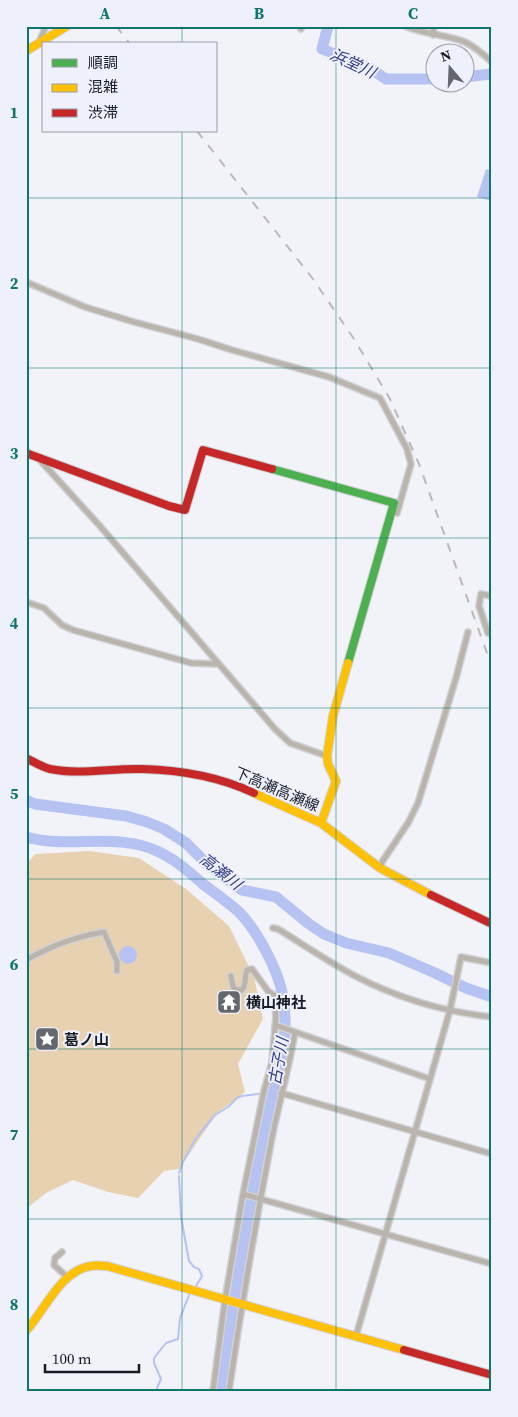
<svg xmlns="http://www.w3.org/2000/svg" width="518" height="1417" font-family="'Source Serif 4','Noto Sans JP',serif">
<rect width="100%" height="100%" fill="#f2f3f8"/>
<path fill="#e8d1b0" d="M89,851L139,858L186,889L229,926L254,977L263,1019L238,1064L245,1092L217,1113L179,1169L164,1171L138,1198L108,1192L73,1180L46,1193L26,1209V865L35,854Z"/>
<path fill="#b6c2f1" d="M486,169L492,171V201L477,197Z
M119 955a9 9 0 1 1 18 0a9 9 0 1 1-18 0Z"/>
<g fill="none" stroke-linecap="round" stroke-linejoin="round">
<path stroke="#b6c2f1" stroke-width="2" d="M179,1173L183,1162L196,1138L215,1115L228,1107L237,1098L242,1096L273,1092
M179,1176L181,1217L189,1261L194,1267L199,1269L202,1276L195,1288
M157,1388L161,1379L154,1363V1358L166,1343L178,1339L180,1318L190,1293"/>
<path stroke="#b6c2f1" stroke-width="11" d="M328,26L322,49L368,67L386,79H436
M466,77L490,74
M26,800L35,804L126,816L147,822L164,829L186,843L208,865L242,890L276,897L309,924L324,934L346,943L389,953L435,973L466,988L492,997
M26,837C69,849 116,832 157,851C175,859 189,872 203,884C215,893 228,902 239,912C256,929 277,968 282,992C293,1040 272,1090 263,1137C247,1221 233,1306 220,1391"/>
<defs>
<path id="street" d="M405,26C423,34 441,34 459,40C471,43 483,54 492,62
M301,29L302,26
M433,35L434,26
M39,42L46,26
M26,282L85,307L134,322L198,339L232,350L329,377L380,398L407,449L411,464L397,513
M39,459L99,525L275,729L290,743L327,756
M492,596L481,594L479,606L488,633L492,634
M26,602L44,608L62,625L73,630L191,663L218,664
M380,868L382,862L408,823L418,803L456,678L468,632
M273,928L278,929C304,945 330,963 357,977C398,998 446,1012 492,1017
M26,960C49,947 78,936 104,932L117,962V971
M275,1025L430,1079
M281,1093L492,1154
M243,1194L492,1264
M62,1252L55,1258L54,1265L67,1277
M356,1336L450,1010L461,957L492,963
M213,1391L225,1300L243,1194L264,1091L272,1062L276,1016L274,995L268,991L252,969L247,970C244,977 247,984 242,990H237L233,987L231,976
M229,1391C241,1308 255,1226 271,1143C278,1106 289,1069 295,1032"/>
<path id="fast" d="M272,469L394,503L348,663"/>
<path id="slow" d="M26,51L67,26
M254,793L321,823L380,868L431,895
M321,823L336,781L328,764L327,756L333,716L348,663
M26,1331C45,1310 61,1270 91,1266C96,1265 102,1266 107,1266L404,1350"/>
<path id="jam" d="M26,453L169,506L185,510L203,450L272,469
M26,758C34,762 42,767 50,769C80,775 112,768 142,769C179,770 220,777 254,793
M431,895L492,924
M404,1350L492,1375"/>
</defs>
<use href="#street" stroke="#d0d1d5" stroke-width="8"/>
<use href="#fast" stroke="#d0d1d5" stroke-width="10"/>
<use href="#slow" stroke="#d0d1d5" stroke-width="10"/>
<use href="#jam" stroke="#d0d1d5" stroke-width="10"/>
<use href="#street" stroke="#bbb4ad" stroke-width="5"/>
<use href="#fast" stroke="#4caf50" stroke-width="8"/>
<use href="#slow" stroke="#ffc107" stroke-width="8"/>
<use href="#jam" stroke="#c62828" stroke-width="8"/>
<path stroke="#bbb8b7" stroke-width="2" stroke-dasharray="9 9" stroke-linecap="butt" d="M116,26L130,44
M197,131L313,279L354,339L390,399L419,464L492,667"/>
</g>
<path fill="none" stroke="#0f766e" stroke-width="1" stroke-opacity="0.55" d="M182,26V44M336,26V1391M182,131V1391M26,198H492M26,368H492M26,538H492M26,708H492M26,879H492M26,1049H492M26,1219H492"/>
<defs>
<symbol id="temple-square" viewBox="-11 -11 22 22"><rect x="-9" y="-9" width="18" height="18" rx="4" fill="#64676e" stroke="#eef1fc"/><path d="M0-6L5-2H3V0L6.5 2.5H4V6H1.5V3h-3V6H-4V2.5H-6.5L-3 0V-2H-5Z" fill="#fff"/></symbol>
<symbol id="sight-square" viewBox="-11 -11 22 22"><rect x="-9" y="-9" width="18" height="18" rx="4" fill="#64676e" stroke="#eef1fc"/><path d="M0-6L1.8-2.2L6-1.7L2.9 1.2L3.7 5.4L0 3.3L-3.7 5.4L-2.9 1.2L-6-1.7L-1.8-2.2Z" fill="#fff"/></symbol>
</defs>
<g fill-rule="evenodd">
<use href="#temple-square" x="215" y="988" width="28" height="28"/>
<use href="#sight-square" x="33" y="1025" width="28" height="28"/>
</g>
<g text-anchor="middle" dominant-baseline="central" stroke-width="4" stroke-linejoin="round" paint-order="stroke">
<g font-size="15" fill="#181b24" stroke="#eef1fc">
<text transform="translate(277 789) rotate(23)">下高瀬高瀬線</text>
</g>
<g font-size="15" font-weight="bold" fill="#181b24" stroke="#eef1fc" text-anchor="start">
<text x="246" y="1002">横山神社</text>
<text x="64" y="1039">葛ノ山</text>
</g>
<g font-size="16" font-style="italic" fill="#2f3a85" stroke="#eef1fc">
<text transform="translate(353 63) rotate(25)">浜堂川</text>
<text transform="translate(221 871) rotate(38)">高瀬川</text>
<text transform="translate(278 1061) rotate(-80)">古子川</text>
</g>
</g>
<rect width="518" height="1417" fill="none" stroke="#eef1fc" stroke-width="55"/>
<rect x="42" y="42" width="175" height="90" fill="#eef1fc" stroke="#989ba6"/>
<rect x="52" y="59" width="25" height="8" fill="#4caf50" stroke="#989ba6"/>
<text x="88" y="68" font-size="15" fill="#181b24">順調</text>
<rect x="52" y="84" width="25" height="8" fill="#ffc107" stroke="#989ba6"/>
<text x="88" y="92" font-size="15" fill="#181b24">混雑</text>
<rect x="52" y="109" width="25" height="8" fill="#c62828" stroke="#989ba6"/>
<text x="88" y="118" font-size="15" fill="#181b24">渋滞</text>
<g transform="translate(450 68) rotate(341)"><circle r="24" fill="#eef1fc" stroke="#989ba6"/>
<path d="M0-4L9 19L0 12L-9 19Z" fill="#64676e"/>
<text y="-8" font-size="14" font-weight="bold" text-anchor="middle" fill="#181b24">N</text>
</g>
<path d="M45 1364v8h94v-8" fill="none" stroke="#181b24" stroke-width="2.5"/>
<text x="52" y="1364" font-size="15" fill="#181b24" stroke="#eef1fc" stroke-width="4" paint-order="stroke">100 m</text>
<rect x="28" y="28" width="462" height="1362" fill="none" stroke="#0f766e" stroke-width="2"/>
<g font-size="16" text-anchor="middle" font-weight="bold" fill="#0f766e">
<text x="105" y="19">A</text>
<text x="259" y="19">B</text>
<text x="413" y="19">C</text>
<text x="14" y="118">1</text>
<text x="14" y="289">2</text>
<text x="14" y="459">3</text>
<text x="14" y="629">4</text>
<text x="14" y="799">5</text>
<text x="14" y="970">6</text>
<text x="14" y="1140">7</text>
<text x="14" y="1310">8</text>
</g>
</svg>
